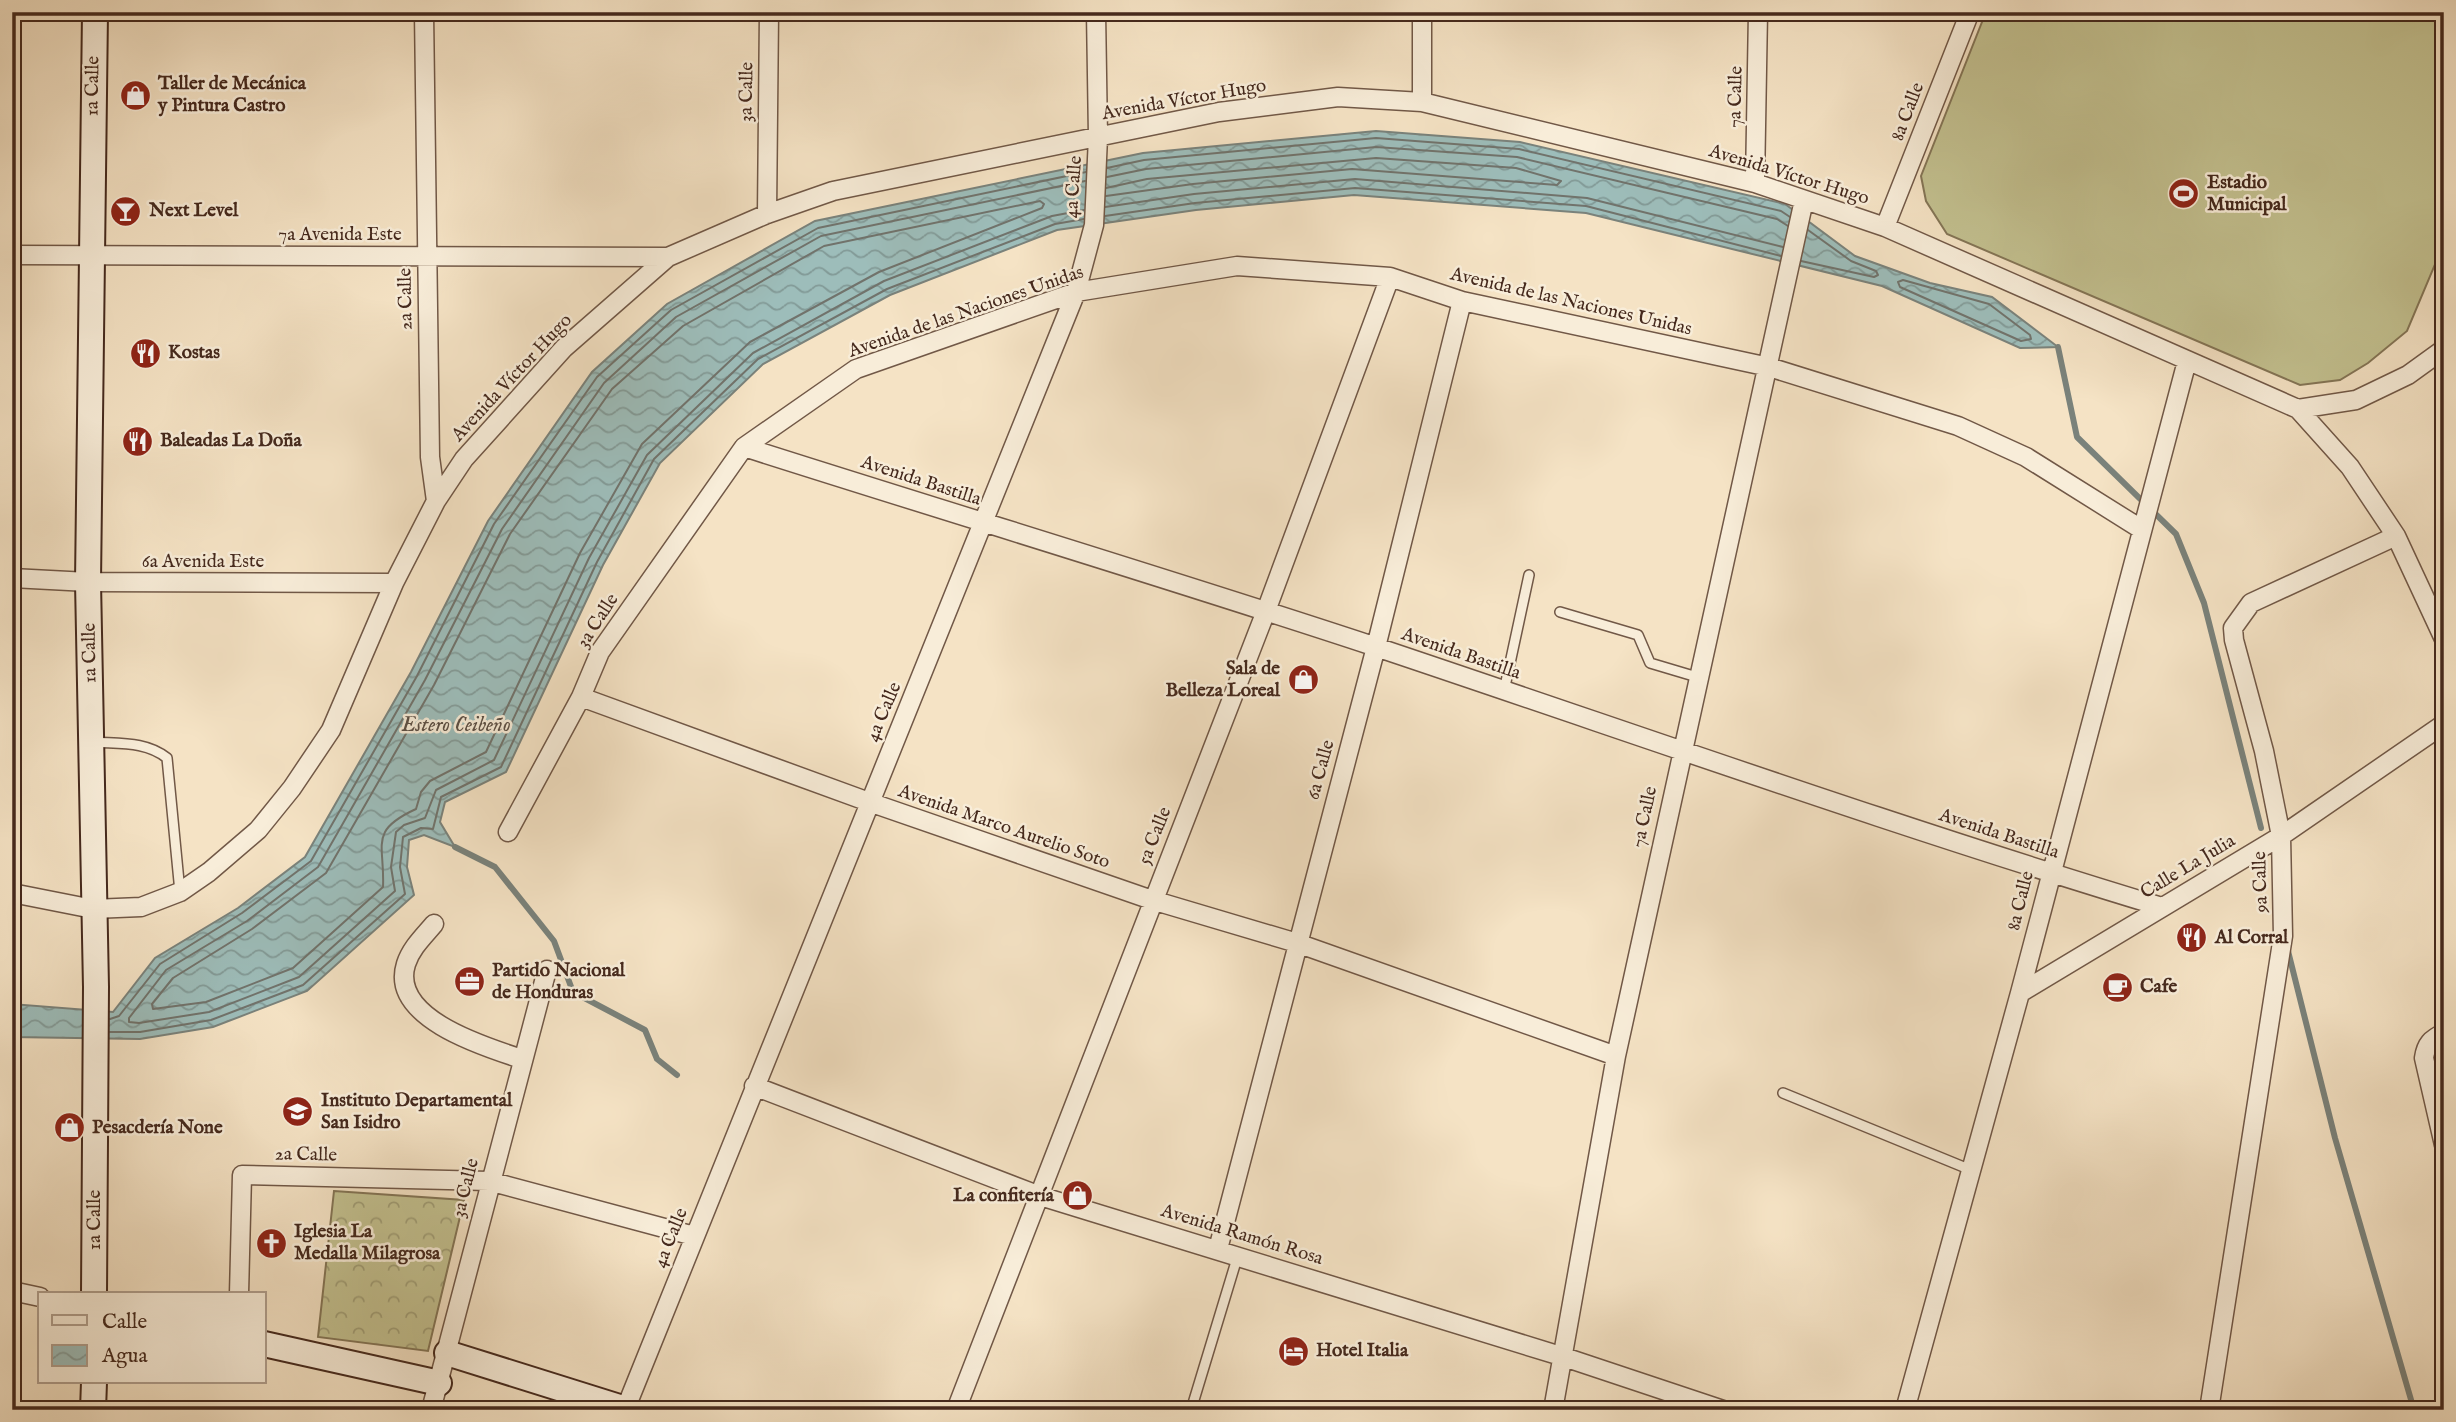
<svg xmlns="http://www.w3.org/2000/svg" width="2456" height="1422" font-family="'IM FELL English',serif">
<defs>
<pattern id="forest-crowns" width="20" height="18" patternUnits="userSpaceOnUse" patternTransform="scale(1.75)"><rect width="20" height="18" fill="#c3c190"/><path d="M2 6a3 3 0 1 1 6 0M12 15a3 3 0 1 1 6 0" fill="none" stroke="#a09d75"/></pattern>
<pattern id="water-waves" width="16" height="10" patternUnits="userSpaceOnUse" patternTransform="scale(1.75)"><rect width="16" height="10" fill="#9dbdba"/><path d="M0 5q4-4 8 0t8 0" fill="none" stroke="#829a97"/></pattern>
</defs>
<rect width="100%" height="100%" fill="#f5e3c5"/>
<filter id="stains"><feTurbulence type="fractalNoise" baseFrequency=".00286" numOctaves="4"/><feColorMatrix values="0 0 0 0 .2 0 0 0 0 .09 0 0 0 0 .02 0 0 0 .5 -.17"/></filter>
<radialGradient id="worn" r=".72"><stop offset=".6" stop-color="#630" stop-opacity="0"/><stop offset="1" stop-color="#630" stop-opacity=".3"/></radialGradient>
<path fill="url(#forest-crowns)" stroke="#847556" stroke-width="2" d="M334,1191L464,1200L428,1351L318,1337Z"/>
<path fill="#c3c190" stroke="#847556" stroke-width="2" d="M1986,12H2444V243L2407,331L2368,363L2340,380L2300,385L1947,234L1926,201L1921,176Z"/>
<path fill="url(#water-waves)" stroke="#7a827b" stroke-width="2" d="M1376,131L1520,142L1785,204L1855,256L1930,283L1992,297L2058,347L2020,348L1882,286L1586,213L1354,195L1196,210L1057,230L890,295L763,364L660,463L603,565L506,772L445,802L440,822L455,847L424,835L409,840L407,867L414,895L307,991L213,1027L140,1039L12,1037V1004L113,1012L155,958L238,908L305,857L411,672L488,521L592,372L667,304L815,221L1143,153Z"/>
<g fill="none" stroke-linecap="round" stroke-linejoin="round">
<path stroke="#71736c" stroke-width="2" d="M1107,168L1144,160L1376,138L1519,149L1781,211L1790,217
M1107,177L1146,169L1376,147L1517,157L1777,219L1788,226
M1106,196L1193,184L1352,169L1557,185L1561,181L1516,168L1376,158L1147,179L1106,188
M1040,201L1044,204L1042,208L879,272L750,342L642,444L580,553L486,752L430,781L421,792L416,809C368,831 385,844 383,887L293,968L206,1002L153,1009L152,1004L173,978L252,929L326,873L434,685L510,534L612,389L683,326L824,246Z
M1105,207L1194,194L1355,179L1587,198L1783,247
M1084,210L1052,216L884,281L753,353L647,455L589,558L494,760L436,790L425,818L404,825L396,832L391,867L395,891L299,977L209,1012L139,1023L129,1022V1018L166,970L247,921L318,867L425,680L502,529L604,383L676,317L821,236L1085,181
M1105,216L1195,203L1355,188L1586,206L1781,256
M1801,261L1874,277L1878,275L1876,271L1851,261L1808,230
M1903,280L1989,304L2030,335L2031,339L2021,341L1900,287L1898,282Z
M110,1019L119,1016L160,964L242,913L311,861L417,676L494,524L597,377L671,310L818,228L1086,172
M110,1032H140L211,1020L303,985L405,894L400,867L403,837L421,828L433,829L441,797L501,767L597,562L654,459L758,359L887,289L1055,224L1084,219"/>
<path stroke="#7a827b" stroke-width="6" d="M2058,347L2077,437L2176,534L2204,603L2261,828
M455,847L495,867L554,941L573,992L645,1030L657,1059L677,1075
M2288,951L2335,1138L2414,1410"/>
<defs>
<path id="lane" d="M1560,612L1638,635L1650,663L1697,677
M1504,691L1529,575
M93,742C119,744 146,741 167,758L180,892
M1783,1093L1971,1170
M1191,1410L1238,1255"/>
<path id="street" d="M424,12L430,457L436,501
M1422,102V12
M1755,183L1758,12
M767,214L769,12
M1885,227L1970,12
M12,255L668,257
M2298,409L2356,400L2408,375L2444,349
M744,447C954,514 1164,577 1373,646C1636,734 1897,827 2162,907
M12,578L88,582L394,583
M581,697L869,802L1152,900L1297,943L1616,1056
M508,832L581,697L600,652L744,447L856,369L1076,292L1237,266L1390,277L1462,301L1769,367L1958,426L2026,457L2141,529
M12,893L93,909L141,907L180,892L209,872L258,830L292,788L331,730L394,583L436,501L464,459L564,348L668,257L767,214L833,191L1219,112L1338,97L1422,102L1755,183L1885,227L2298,409L2350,467L2396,536L2444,639
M434,924C424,936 411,948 406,964C389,1018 485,1047 522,1059
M2020,993L2281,836L2444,724
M2444,1033C2431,1039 2426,1044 2424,1058L2444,1145
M754,1086L1040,1196L1564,1357L1723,1410
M1218,1249L1376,647L1462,301
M12,1291L40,1297
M239,1294L242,1175L489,1181L694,1236
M431,1410L547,970
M625,1410L1076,292L1094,225L1098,137L1096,12
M956,1410L1266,611L1390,277
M1553,1410L1616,1056L1804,200
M1905,1410L2020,993L2187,361
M2209,1410L2283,936L2281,836L2264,751L2234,640L2233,628L2251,603L2396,536"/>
<path id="secondary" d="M94,1294L96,987L88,582L95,12
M264,1344L439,1383
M447,1353L629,1410
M93,1410L94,1382"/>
</defs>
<use href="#lane" stroke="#715847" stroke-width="12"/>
<use href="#street" stroke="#715847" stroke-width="21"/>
<use href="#secondary" stroke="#45291d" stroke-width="28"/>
<use href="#lane" stroke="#f8edd9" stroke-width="9"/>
<use href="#street" stroke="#f8edd9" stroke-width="18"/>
<use href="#secondary" stroke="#f8edd9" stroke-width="24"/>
</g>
<defs>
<symbol id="shop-disc" viewBox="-11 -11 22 22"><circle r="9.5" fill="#8f2418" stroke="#f8edd9"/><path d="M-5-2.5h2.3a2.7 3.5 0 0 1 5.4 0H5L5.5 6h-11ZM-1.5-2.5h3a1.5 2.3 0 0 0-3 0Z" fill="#fff"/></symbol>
<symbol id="stadium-disc" viewBox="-11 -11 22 22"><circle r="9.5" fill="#8f2418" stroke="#f8edd9"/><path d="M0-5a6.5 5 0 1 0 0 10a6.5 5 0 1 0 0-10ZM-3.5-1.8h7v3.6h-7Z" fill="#fff"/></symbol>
<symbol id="bar-disc" viewBox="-11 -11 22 22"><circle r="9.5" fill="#8f2418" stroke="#f8edd9"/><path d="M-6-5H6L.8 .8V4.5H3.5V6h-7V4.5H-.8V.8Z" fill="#fff"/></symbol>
<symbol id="restaurant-disc" viewBox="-11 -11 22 22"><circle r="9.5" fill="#8f2418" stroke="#f8edd9"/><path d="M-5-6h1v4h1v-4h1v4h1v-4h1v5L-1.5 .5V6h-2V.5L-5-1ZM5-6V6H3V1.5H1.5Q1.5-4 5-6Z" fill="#fff"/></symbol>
<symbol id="office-disc" viewBox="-11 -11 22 22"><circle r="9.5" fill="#8f2418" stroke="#f8edd9"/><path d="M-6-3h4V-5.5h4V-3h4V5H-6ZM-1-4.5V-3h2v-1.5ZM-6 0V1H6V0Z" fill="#fff"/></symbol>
<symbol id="cafe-disc" viewBox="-11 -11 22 22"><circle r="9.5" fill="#8f2418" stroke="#f8edd9"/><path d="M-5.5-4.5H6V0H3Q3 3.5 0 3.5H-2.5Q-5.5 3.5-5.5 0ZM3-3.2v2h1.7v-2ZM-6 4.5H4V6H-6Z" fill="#fff"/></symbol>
<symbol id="school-disc" viewBox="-11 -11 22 22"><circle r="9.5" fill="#8f2418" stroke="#f8edd9"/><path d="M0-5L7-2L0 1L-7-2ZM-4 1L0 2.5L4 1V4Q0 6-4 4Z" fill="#fff"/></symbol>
<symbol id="church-disc" viewBox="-11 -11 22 22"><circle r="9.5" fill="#8f2418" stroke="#f8edd9"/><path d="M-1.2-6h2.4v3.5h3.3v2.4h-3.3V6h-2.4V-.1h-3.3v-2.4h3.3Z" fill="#fff"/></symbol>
<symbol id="hotel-disc" viewBox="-11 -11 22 22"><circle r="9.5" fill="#8f2418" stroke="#f8edd9"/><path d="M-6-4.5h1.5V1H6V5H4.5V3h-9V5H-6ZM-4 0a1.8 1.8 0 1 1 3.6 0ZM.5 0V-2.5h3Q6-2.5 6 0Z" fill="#fff"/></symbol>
</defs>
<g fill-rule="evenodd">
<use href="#shop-disc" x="118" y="78" width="35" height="35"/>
<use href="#stadium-disc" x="2166" y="176" width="35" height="35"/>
<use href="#bar-disc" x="108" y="194" width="35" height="35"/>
<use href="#restaurant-disc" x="128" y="336" width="35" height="35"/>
<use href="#restaurant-disc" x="120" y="424" width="35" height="35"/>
<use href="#shop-disc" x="1286" y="662" width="35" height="35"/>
<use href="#restaurant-disc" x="2174" y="920" width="35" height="35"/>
<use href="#office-disc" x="452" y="964" width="35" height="35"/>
<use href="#cafe-disc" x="2100" y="970" width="35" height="35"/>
<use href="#school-disc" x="280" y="1094" width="35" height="35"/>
<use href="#shop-disc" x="52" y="1110" width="35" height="35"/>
<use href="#shop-disc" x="1060" y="1178" width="35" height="35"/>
<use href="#church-disc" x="254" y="1226" width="35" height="35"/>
<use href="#hotel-disc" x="1276" y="1334" width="35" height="35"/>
</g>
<g text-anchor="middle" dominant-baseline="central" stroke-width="5" stroke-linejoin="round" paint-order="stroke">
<g font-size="19" font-weight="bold" fill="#45291d" stroke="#f8edd9" text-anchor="start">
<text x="158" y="84">Taller de Mecánica<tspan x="158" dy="22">y Pintura Castro</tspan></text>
<text x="2207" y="183">Estadio<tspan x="2207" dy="22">Municipal</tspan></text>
<text x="149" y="211">Next Level</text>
<text x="168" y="353">Kostas</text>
<text x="160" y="441">Baleadas La Doña</text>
<text x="1280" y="669" text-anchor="end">Sala de<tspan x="1280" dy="22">Belleza Loreal</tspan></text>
<text x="2215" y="938">Al Corral</text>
<text x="492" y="971">Partido Nacional<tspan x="492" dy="22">de Honduras</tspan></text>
<text x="2140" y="987">Cafe</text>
<text x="321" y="1101">Instituto Departamental<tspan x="321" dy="22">San Isidro</tspan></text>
<text x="92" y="1128">Pesacdería None</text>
<text x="1054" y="1196" text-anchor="end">La confitería</text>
<text x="294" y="1232">Iglesia La<tspan x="294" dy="22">Medalla Milagrosa</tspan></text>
<text x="1316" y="1351">Hotel Italia</text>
</g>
<g font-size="19" fill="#45291d" stroke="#f8edd9">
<text transform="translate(93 86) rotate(-89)">1a Calle</text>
<text transform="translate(747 92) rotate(-89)">3a Calle</text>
<text transform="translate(1736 97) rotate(-89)">7a Calle</text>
<text transform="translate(1184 100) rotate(-10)">Avenida Víctor Hugo</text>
<text transform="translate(1908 112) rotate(-69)">8a Calle</text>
<text transform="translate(1789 175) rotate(17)">Avenida Víctor Hugo</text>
<text transform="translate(1074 187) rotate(-86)">4a Calle</text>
<text x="340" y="235">7a Avenida Este</text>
<text transform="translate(406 299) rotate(-91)">2a Calle</text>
<text transform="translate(1571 302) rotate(13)">Avenida de las Naciones Unidas</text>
<text transform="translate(966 312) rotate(-19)">Avenida de las Naciones Unidas</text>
<text transform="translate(512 378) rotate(-47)">Avenida Víctor Hugo</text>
<text transform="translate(921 481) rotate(18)">Avenida Bastilla</text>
<text x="203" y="562">6a Avenida Este</text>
<text transform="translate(598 621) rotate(-57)">3a Calle</text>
<text transform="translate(90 653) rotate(-91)">1a Calle</text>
<text transform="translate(1461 654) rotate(19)">Avenida Bastilla</text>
<text transform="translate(884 712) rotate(-67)">4a Calle</text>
<text transform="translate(1321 770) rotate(-75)">6a Calle</text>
<text transform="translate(1645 817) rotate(-78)">7a Calle</text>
<text transform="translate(1004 827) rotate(19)">Avenida Marco Aurelio Soto</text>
<text transform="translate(1999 834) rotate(18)">Avenida Bastilla</text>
<text transform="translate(1155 836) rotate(-68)">5a Calle</text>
<text transform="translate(2188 867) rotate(-31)">Calle La Julia</text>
<text transform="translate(2261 882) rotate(-92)">9a Calle</text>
<text transform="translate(2021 901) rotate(-76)">8a Calle</text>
<text transform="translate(306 1155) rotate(1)">2a Calle</text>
<text transform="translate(466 1188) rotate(-76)">3a Calle</text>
<text transform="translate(95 1220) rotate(-90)">1a Calle</text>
<text transform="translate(1242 1235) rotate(17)">Avenida Ramón Rosa</text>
<text transform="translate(671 1238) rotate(-68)">4a Calle</text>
</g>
<g font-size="21" font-style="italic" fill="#5b4e44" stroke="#f8edd9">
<text x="456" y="725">Estero Ceibeño</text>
</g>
</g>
<rect width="2456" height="1422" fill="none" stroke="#f5e3c5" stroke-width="42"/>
<rect x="14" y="14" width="2428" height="1394" fill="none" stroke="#45291d" stroke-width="3.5"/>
<rect x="21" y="21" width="2414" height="1380" fill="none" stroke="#45291d" stroke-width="2"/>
<rect x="38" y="1292" width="228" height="91" fill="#f8edd9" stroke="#b09f8e" stroke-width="2"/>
<rect x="52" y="1315" width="35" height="10" fill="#f8edd9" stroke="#b09f8e" stroke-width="2"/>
<text x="102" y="1328" font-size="21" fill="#45291d">Calle</text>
<rect x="52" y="1345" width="35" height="21" fill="url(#water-waves)" stroke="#b09f8e" stroke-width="2"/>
<text x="102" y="1362" font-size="21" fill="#45291d">Agua</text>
<rect width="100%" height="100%" filter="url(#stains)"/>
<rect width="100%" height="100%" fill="url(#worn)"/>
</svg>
